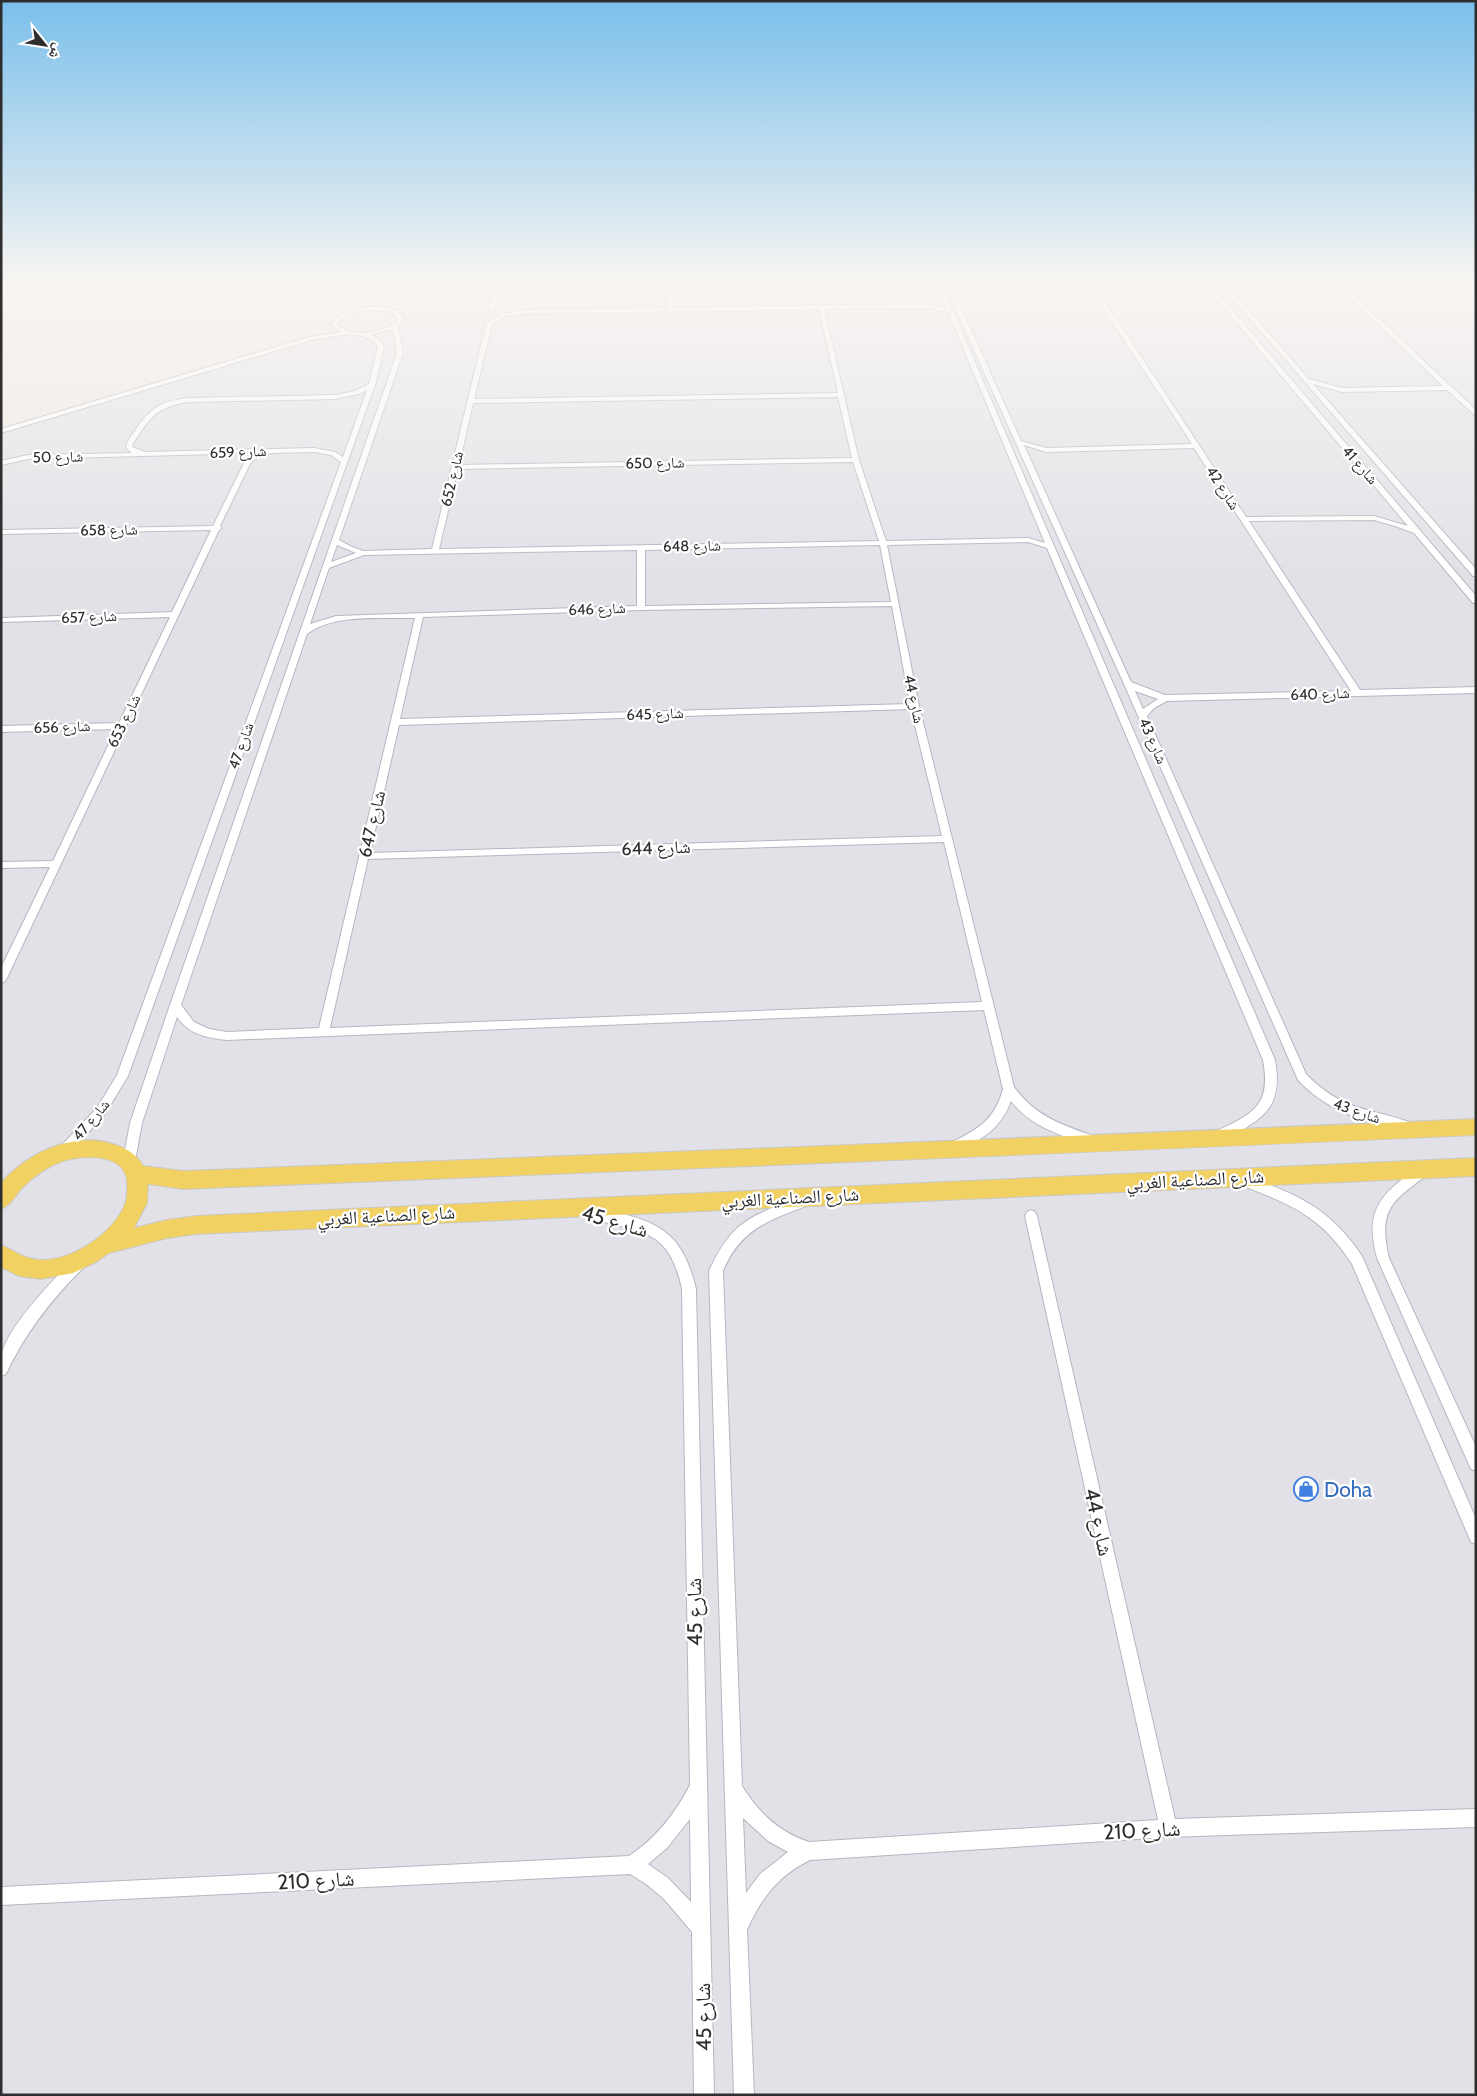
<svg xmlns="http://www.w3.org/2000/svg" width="1477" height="2096" font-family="Cabin,'Noto Naskh Arabic',sans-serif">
<rect width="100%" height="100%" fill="#efe9e1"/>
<path fill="#e3e1e8" d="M508,283H1476V2095H1V434Z"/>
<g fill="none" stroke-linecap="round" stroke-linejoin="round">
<defs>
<path id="minor" d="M488,283H496L490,286L497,291L495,311L490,310L491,292L485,287L429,304L392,309L401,314L404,320L398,326L403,353L339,540L350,546L363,551L432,549L486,324L500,314L523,310L667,308V283H673V308L928,304L946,308L935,283H941L1275,1060C1284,1110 1261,1120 1221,1141L1217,1142L1213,1141L1211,1137L1213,1133C1251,1114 1272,1108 1263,1060L1047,548L1028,542L887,545L919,706L1014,1087C1035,1116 1062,1125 1094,1136L1096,1140L1094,1144L1090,1145C1061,1135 1031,1127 1011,1101C1000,1130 983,1138 957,1152L953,1153L949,1152L947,1148L949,1144C977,1129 994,1122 1003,1089L984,1010L227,1040C206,1038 189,1034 177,1017L142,1123L135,1161L133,1165L129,1166L125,1165L123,1161L130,1123L170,1005L397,353L393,329L371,335L380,340L384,346L376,382L128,1076L105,1114L67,1156L63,1157L59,1156L57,1152L59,1148L97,1108L117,1075L341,462L331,455L314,452L271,453L258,457L250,464L220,526L222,528L219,530L6,980L1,984V968L50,867L1,868V862L53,861L116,729L1,732V726L119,723L170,617L1,622V618L172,612L211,530L1,534V530L213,526L244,463L257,453L28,459L1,465V461L28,455L132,453L126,448C127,440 132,435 137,428C152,406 163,401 189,398L335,395L355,391L369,384L378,346C364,327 332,337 312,340L1,433V429L309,337L341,332L331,324L337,316L349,311L364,307H386L428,300ZM928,308L948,312L1045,543L1028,538L886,541L859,460L824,309ZM819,309L838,393L474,399L492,325L504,316L523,314ZM369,310C380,310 392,309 398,320C384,334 352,339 337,324C344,313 357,311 369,310ZM367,390L343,457L335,452L314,448L145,452L132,447C134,440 138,436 142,430C155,411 167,405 189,402L335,399L359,394ZM838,397L852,458L459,465L473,403ZM853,462L879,541L439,549L458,469ZM337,545L356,553L331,562ZM880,545L891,602L645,606V550ZM637,550V606L336,616L310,624L329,568L364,555ZM892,606L910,704L400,719L423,617L641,610ZM415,618L319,1028L227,1032L209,1029L194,1022L181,1005L307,634C335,613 381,619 415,618ZM911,709L942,836L370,853L399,725ZM944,842L982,1002L330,1028L368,859Z
M944,283H950L1021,441L1046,448L1192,444L1087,283H1093L1246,517L1374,516L1408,526L1203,283H1209L1476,596V603H1473L1414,533L1395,526L1374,520L1249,521L1360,690L1476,687V693L1167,701L1154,708L1147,716L1306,1074C1343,1112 1368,1107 1412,1123L1414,1126L1412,1129C1404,1132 1394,1128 1386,1126C1352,1118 1322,1106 1298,1080L1124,684ZM1024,445L1046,452L1194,448L1351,691L1165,695L1131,682ZM1135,691L1158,699L1143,709Z
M1219,283H1225L1309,379L1342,388L1443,386L1335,283H1341L1353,294L1476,291V295L1356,297L1476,410V416L1447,390L1342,392L1313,384L1476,569V576H1473Z
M1423,1166L1427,1167L1429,1171L1427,1175C1391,1202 1378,1210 1389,1258L1476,1447V1471L1471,1469L1377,1258C1368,1224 1371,1204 1400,1181C1407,1176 1415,1169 1423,1166Z
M1245,1176C1297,1194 1330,1208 1362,1256L1476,1519V1544L1471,1542L1352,1264C1321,1216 1292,1205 1241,1185L1239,1181L1241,1177Z
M802,1197L806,1198L808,1202L806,1206C767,1221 740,1230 723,1271L742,1786C759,1813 779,1832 809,1842L1158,1820L1025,1216L1027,1212L1031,1210L1035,1212L1037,1216L1175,1819L1476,1809V1827L1168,1837L810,1860C779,1875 761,1898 747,1930L754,2095H734L709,1271C732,1220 752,1215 802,1197ZM743,1818L768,1841L788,1852L760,1874L746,1893Z
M590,1206C649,1220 681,1223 696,1289L714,2095H694L692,1932L664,1899L646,1884L630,1874L1,1905V1887L629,1856C656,1838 675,1814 690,1785L682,1289C668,1223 637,1235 586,1216L584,1212L586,1208ZM690,1819L691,1902L668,1878L648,1864L667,1848Z
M78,1258L83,1260L84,1264L83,1268C51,1300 25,1333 6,1374L1,1376C1,1368 0,1359 2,1352C12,1322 51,1282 73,1260Z"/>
<path id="primary" d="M1476,1119V1135C1045,1155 615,1171 184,1189L148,1184L147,1203L134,1228L167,1220L196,1216L1476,1158V1176L196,1234L167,1238L109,1253L96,1262L73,1273L41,1279L19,1276L1,1267V1245C15,1251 24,1259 40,1260C72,1261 113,1234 125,1204C127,1199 127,1194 127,1189C131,1153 87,1154 63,1161C48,1166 33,1177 22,1188C15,1196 11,1205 1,1209V1183C28,1152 76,1130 116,1145C128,1149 137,1155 143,1166L184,1171C615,1154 1045,1138 1476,1119Z"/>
</defs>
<use href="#minor" stroke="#b4b7c1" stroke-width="2"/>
<use href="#primary" stroke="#c9c9c9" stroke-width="2"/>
<use href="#minor" fill="#fff" fill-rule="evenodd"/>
<use href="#primary" fill="#f2d163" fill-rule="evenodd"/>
</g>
<linearGradient id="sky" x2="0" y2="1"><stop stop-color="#7abfeb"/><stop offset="0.49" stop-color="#f8f5f2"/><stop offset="1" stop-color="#f8f5f2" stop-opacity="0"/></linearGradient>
<rect width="1477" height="576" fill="url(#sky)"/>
<defs>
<symbol id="shop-ring" viewBox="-11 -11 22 22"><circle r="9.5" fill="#fff" stroke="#3f7fe0" stroke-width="1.5"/><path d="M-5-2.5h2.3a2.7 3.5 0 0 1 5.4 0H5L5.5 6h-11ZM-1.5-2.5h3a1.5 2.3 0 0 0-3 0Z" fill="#3f7fe0"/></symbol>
</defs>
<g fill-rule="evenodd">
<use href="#shop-ring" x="1292" y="1475" width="28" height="28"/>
</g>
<g text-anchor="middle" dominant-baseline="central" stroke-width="4.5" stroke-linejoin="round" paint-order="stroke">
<g font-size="15" fill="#2e2e2e" stroke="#fff">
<text transform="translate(238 452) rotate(-2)">شارع 659</text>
<text transform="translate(58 457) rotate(-1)">شارع 50</text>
<text transform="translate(655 463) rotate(-1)">شارع 650</text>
<text transform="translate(1360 465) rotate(49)">شارع 41</text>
<text transform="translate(452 479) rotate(-77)">شارع 652</text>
<text transform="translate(1223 488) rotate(57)">شارع 42</text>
<text transform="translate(109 530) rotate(-1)">شارع 658</text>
<text transform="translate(692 546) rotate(-1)">شارع 648</text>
<text transform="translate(597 609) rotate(-2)">شارع 646</text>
<text transform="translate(89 617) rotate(-2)">شارع 657</text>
<text transform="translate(1320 694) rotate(-2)">شارع 640</text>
<text transform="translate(914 699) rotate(78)">شارع 44</text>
<text transform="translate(655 714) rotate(-2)">شارع 645</text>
<text transform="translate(124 721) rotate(-64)">شارع 653</text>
<text transform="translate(62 727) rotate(-2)">شارع 656</text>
<text transform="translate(1153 741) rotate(66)">شارع 43</text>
<text transform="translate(241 746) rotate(-70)">شارع 47</text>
<text transform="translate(1357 1111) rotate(19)">شارع 43</text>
<text transform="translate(91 1120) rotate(-50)">شارع 47</text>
</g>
<g font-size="18" fill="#2e2e2e" stroke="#fff">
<text transform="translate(372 824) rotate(-77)">شارع 647</text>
<text transform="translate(656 848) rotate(-2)">شارع 644</text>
<text transform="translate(1195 1180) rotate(-3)">شارع الصناعية الغربي</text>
<text transform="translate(790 1198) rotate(-3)">شارع الصناعية الغربي</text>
<text transform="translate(386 1216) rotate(-3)">شارع الصناعية الغربي</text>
</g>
<g font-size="21" fill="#2e2e2e" stroke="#fff">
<text transform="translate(615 1221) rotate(16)">شارع 45</text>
<text transform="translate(1099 1522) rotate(77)">شارع 44</text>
<text transform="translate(694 1612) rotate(-91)">شارع 45</text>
<text transform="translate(1142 1830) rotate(-3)">شارع 210</text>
<text transform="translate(316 1880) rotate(-3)">شارع 210</text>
<text transform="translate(703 2017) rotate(-91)">شارع 45</text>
</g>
<g font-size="21" fill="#366cbe" stroke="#fff" text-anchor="start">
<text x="1324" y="1489">Doha</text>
</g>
</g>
<rect width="1477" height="2096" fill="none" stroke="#2e2e2e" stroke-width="5"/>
<g transform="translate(45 45) rotate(120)" stroke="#ffffff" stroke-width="4" paint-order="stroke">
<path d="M0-4L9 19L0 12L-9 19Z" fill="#2e2e2e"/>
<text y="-8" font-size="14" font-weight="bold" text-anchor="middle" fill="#2e2e2e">ش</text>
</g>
</svg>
